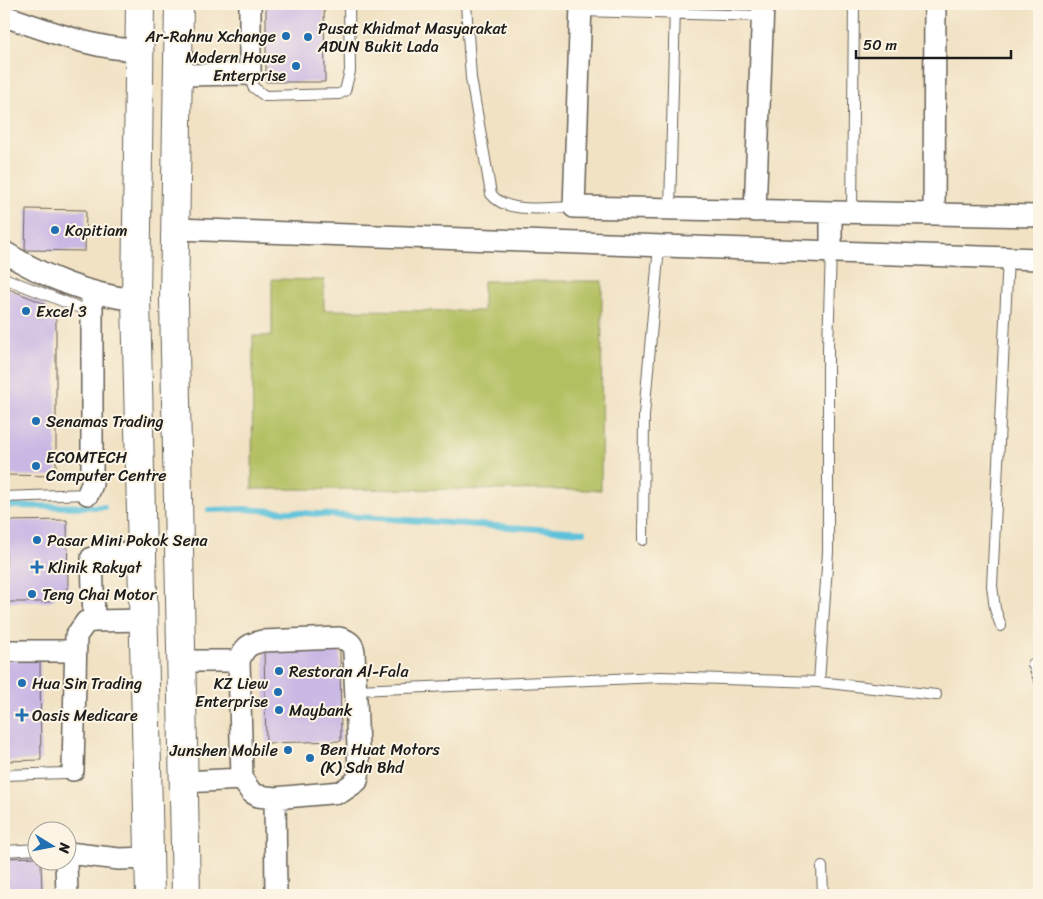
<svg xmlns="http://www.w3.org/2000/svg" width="1043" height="899" font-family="Sriracha,sans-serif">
<rect width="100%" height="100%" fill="#fcf5e5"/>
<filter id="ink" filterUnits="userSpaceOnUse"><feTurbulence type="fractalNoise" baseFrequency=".02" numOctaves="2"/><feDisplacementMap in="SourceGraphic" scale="10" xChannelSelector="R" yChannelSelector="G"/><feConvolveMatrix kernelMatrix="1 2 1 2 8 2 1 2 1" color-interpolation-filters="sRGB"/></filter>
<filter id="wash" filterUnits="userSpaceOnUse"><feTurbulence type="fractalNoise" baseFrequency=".0096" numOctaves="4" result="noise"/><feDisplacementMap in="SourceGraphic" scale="20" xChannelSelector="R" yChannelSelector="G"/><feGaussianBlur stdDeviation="1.12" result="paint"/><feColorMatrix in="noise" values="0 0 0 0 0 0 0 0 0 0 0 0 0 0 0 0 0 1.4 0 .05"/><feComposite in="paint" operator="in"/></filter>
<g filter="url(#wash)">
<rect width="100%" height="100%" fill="#f1e2c4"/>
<path fill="#b3bf60" stroke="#686e3e" d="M272,279L324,280V310L483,311V281H602L601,490L252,489L253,336H272Z"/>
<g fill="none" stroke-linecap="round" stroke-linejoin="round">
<path stroke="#5cc1da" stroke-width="6" d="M4,506L104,507
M209,510L245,509L583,532"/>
</g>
<g id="blocks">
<path fill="#c9b7e4" d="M266,4H324L325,82H266Z
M26,209L86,210L85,251L25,250Z
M4,287L43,303L56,319V476L4,475Z
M67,520L68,587L50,602H4V584H6V521Z
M340,649L341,741L266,743L264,651Z
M40,659L41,760L4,761V660Z
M38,857V862H41L42,895H4V858Z"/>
</g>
</g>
<g filter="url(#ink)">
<use href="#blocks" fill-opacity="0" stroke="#676157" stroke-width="1"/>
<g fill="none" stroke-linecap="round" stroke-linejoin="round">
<defs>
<path id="lane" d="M466,4L471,78L491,194C507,215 549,207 574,207
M580,11L763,16
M250,74L253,87L265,96L339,94L345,91L350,71L349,4
M670,210L675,4
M852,213L854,4
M4,278L93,313
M4,497L88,494
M643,540L644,415L659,246
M1001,626L995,609L992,586L1008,258
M1033,664L1039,679
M819,682L828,552V347L831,250
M357,690L660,677L819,682L936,695
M4,775L66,773L73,770
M4,851L38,849
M822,867L823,895"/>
<path id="street" d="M581,4L574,207L1039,216
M4,16C48,30 92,49 138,50
M178,75L250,74V4
M755,211L763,4
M934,214L935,4
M176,229L1039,259
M831,250V212
M4,252C47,278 86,294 136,300
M88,494L92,484V293
M94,621L92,558L102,554L142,553
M339,638C348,640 353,643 354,652L359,771L357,781L341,792L275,798L258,796L251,792L242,779L239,661C244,647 249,644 262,641Z
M4,651H75
M182,661H239
M73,770L76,636L86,622L94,621L144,620
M184,782L242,779
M275,798L276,895
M68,853L119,859L149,858
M66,862L67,895"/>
<path id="highway" d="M140,4L136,300L150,895
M179,4L174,301L186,895"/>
</defs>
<use href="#lane" stroke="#676157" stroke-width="12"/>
<use href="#street" stroke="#676157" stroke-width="24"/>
<use href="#highway" stroke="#676157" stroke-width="30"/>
<use href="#lane" stroke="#fff" stroke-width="10"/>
<use href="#street" stroke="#fff" stroke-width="21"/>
<use href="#highway" stroke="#fff" stroke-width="28"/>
</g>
</g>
<g fill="#1f6fb2" stroke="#fcf5e5" stroke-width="2">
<circle cx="286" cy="36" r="5"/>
<circle cx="308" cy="37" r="5"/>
<circle cx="296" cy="66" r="5"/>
<circle cx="55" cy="230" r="5"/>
<circle cx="26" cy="311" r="5"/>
<circle cx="36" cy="421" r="5"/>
<circle cx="36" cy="466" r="5"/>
<circle cx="37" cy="540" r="5"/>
<path d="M34.5 559.5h5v5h5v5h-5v5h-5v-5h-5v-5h5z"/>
<circle cx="32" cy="594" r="5"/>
<circle cx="279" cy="671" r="5"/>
<circle cx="22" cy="683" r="5"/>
<circle cx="278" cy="692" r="5"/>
<circle cx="279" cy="710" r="5"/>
<path d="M19.5 707.5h5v5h5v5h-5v5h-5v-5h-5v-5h5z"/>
<circle cx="288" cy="750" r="5"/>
<circle cx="310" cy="758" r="5"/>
</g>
<g text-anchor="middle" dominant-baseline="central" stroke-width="4" stroke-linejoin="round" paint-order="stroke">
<g font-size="16" fill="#1c1c1c" stroke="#fcf5e5" text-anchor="start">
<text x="318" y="28">Pusat Khidmat Masyarakat<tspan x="318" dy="18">ADUN Bukit Lada</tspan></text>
<text x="276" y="36" text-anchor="end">Ar-Rahnu Xchange</text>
<text x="286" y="57" text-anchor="end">Modern House<tspan x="286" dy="18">Enterprise</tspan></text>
<text x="65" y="230">Kopitiam</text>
<text x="36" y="311">Excel 3</text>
<text x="46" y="421">Senamas Trading</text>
<text x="46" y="457">ECOMTECH<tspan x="46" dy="18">Computer Centre</tspan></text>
<text x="47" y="540">Pasar Mini Pokok Sena</text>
<text x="48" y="567">Klinik Rakyat</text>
<text x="42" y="594">Teng Chai Motor</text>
<text x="289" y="671">Restoran Al-Fala</text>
<text x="32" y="683">Hua Sin Trading</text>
<text x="268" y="683" text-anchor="end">KZ Liew<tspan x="268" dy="18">Enterprise</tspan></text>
<text x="289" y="710">Maybank</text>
<text x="32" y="715">Oasis Medicare</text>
<text x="320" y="749">Ben Huat Motors<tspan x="320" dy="18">(K) Sdn Bhd</tspan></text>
<text x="278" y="750" text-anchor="end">Junshen Mobile</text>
</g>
</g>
<rect width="1043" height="899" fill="none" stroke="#fcf5e5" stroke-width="20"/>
<g transform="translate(52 846) rotate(100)"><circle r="24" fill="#fcf5e5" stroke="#a29e95"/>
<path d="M0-4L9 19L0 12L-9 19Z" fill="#1f6fb2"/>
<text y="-8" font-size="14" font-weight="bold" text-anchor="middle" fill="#1c1c1c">N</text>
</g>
<path d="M856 50v8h155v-8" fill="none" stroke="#1c1c1c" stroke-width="2.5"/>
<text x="863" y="50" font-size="15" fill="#1c1c1c" stroke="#fcf5e5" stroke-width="4" paint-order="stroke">50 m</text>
</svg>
